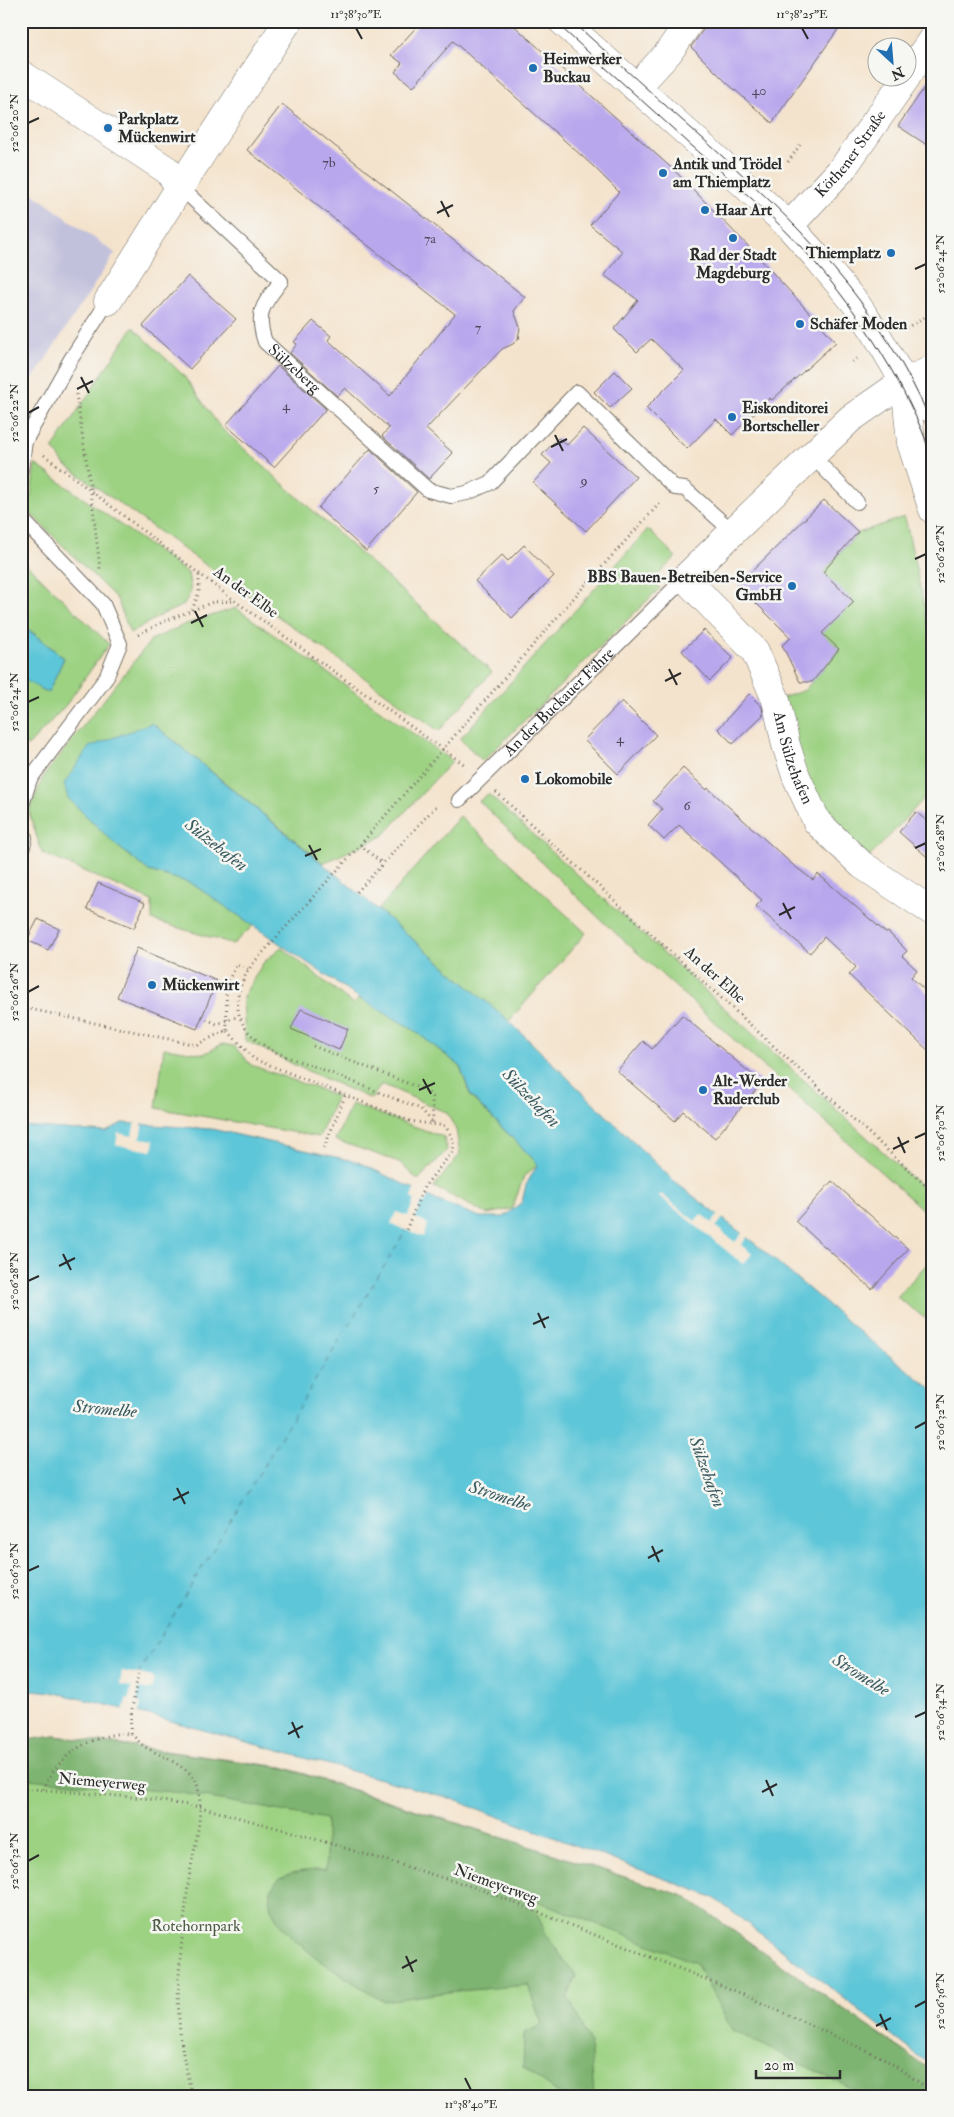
<svg xmlns="http://www.w3.org/2000/svg" width="954" height="2117" font-family="'IM FELL Double Pica',serif">
<rect width="100%" height="100%" fill="#f6f6f2"/>
<filter id="ink" filterUnits="userSpaceOnUse"><feTurbulence type="fractalNoise" baseFrequency=".02" numOctaves="2"/><feDisplacementMap in="SourceGraphic" scale="10" xChannelSelector="R" yChannelSelector="G"/><feConvolveMatrix kernelMatrix="1 2 1 2 8 2 1 2 1" color-interpolation-filters="sRGB"/></filter>
<filter id="wash" filterUnits="userSpaceOnUse"><feTurbulence type="fractalNoise" baseFrequency=".0096" numOctaves="4" result="noise"/><feDisplacementMap in="SourceGraphic" scale="20" xChannelSelector="R" yChannelSelector="G"/><feGaussianBlur stdDeviation="1.12" result="paint"/><feColorMatrix in="noise" values="0 0 0 0 0 0 0 0 0 0 0 0 0 0 0 0 0 1.4 0 .05"/><feComposite in="paint" operator="in"/></filter>
<g filter="url(#wash)">
<rect width="100%" height="100%" fill="#f4e3cc"/>
<path fill="#c2c1dc" d="M21,185L115,253L21,397Z"/>
<path fill="#9dd283" stroke="#647e57" d="M133,327L184,376L220,427L492,672L439,731L64,464L53,448Z
M35,464L188,573L191,591L184,605L163,614L130,633L117,599L29,512Z
M904,517L906,522L933,647V789L862,865L817,822L776,700L805,690L839,649L822,633L853,602L823,572L858,533Z
M648,529L676,557L653,580L660,588L483,761L460,739Z
M21,559L109,644L66,705L28,746L21,742V678L48,692L64,658L21,623Z
M236,608L452,761L383,836L323,863L152,723L149,871L191,883L254,925L233,944L152,920V901L42,853L29,812L43,777L151,640L186,624Z
M488,794L924,1189L933,1199V1219L599,918L479,801Z
M460,816L586,933L509,1021L378,910Z
M281,947L353,1004L359,998L411,1028L460,1066L471,1097L539,1164L524,1176L512,1209L487,1214L434,1187L460,1154L456,1130L447,1113L382,1084L371,1099L301,1068L245,1040L243,997L263,963Z
M222,1044L234,1046L251,1065L337,1096L319,1137L156,1108L164,1048L204,1054Z
M352,1104L444,1137L447,1150L418,1180L399,1162L335,1140Z
M933,1257V1324L897,1297Z
M55,1736L283,1767L684,1896L933,2072V2096H21V1741Z"/>
<path fill="#7eb471" stroke="#54704e" d="M55,1736L283,1768L684,1896L933,2072V2096H843L859,2092L732,2030L696,1963L530,1898L547,1936L576,1976L568,1997L590,2043L594,2096H562L523,2067L524,2033L542,2025L528,1985L448,1992L384,2001C356,1984 262,1932 270,1894C272,1887 277,1879 284,1876C295,1870 313,1871 326,1869V1819L182,1793L29,1779L21,1797V1741Z"/>
<path fill="#5dc6d8" stroke="#447882" d="M21,624L64,658L48,693L21,678Z
M152,723L357,892L509,1021L675,1182L758,1246L862,1334L933,1390V2067L713,1897L449,1798L149,1715L52,1692L21,1689V1126L106,1132L122,1123L212,1129L358,1162L438,1201L480,1217H504L522,1202L526,1185L538,1164L471,1096L460,1066L411,1028L359,998L191,883L149,871L116,845L68,798L64,784L89,747Z"/>
<path fill="#f4e3cc" d="M135,1122H143L140,1138L154,1140L152,1151L116,1145L118,1133L132,1136Z
M415,1187L429,1194L425,1203L421,1202L415,1218L428,1224L423,1237L391,1224L396,1212L408,1216L414,1200L411,1198Z
M661,1194L695,1221L701,1214L712,1223L720,1213L724,1217L716,1227L735,1242L743,1232L748,1236L741,1245L752,1254L743,1264L659,1196Z
M122,1671L154,1677L152,1690L139,1688L137,1702L141,1703L138,1716L123,1712L126,1700H129L131,1687L120,1685Z"/>
<g fill="none" stroke-linecap="round" stroke-linejoin="round">
<path stroke="#3a5a5f" stroke-width="1" stroke-dasharray="6 5" stroke-linecap="butt" d="M138,1674L406,1230"/>
</g>
<g id="blocks">
<path fill="#b9a7ed" d="M422,21H509L678,174L751,249L836,342L772,400L770,398L732,435L716,419L687,449L646,408L684,370L651,339L637,352L614,329L638,300L604,275L623,252L590,225L619,192L593,166L453,41L413,87L395,72L402,63L391,55Z
M705,21H844L772,123L726,82L691,47L703,30Z
M933,75V149L898,126Z
M282,104L525,297L514,311L520,327L518,339L513,344L502,349L426,429L453,453L429,479L382,436L389,428L345,388L337,396L290,353L297,344L294,342L313,321L331,336L328,340L390,396L455,314L247,150Z
M188,276L236,319L190,369L143,326Z
M278,366L326,409L274,467L226,425Z
M615,371L632,388L610,408L594,392Z
M583,428L636,477L586,531L533,483L551,463L542,455L558,438L567,445Z
M370,449L417,492L366,551L318,508Z
M824,500L858,532L823,572L854,602L822,633L839,649L812,682H800L782,645L791,638L738,585Z
M524,545L554,576L512,618L475,581L502,555L508,561Z
M704,630L733,658L710,681L682,651Z
M749,694L762,707L763,715L733,744L718,729Z
M622,701L656,735L618,774L584,740Z
M683,768L707,790L708,788L793,865L813,880L818,874L886,933L888,932L907,951L902,956L917,970L911,977L933,998V1055L849,975L856,967L824,937L810,953L756,906L762,900L679,825L664,840L648,825L662,809L653,801Z
M916,812L933,826V862L899,832Z
M98,883L145,903L134,928L87,909Z
M38,919L59,929L48,950L27,940Z
M137,948L217,981L197,1029L117,997Z
M301,1009L348,1029L339,1050L291,1029Z
M682,1015L762,1083L715,1138L683,1111L675,1121L617,1071L643,1041L652,1049Z
M832,1181L908,1249L872,1289L796,1221Z"/>
</g>
</g>
<g filter="url(#ink)">
<use href="#blocks" fill-opacity="0" stroke="#716b63" stroke-width="1"/>
<g fill="none" stroke-linecap="round" stroke-linejoin="round">
<defs>
<g id="service">
<path id="s1" d="M180,187L281,281C263,305 255,312 265,342L428,490L451,496L467,493L490,483L577,392L675,488L685,489L732,531"/>
<path d="M811,455L857,502"/>
<path d="M21,470L25,441L71,359L108,301"/>
<path d="M21,518L103,604L120,644L106,678L30,779L21,808"/>
<path id="s2" d="M459,800L685,578"/>
<path d="M21,821L25,838L21,854"/>
</g>
<g id="minor">
<path d="M21,74L167,170L180,187L288,21"/>
<path d="M906,77L933,38"/>
<path d="M636,88L668,53L690,21"/>
<path id="s3" d="M789,226L843,168L906,78"/>
<path d="M108,301L180,187"/>
<path id="s4" d="M933,369L899,385L850,419L685,578L755,651L776,700L786,745L796,776L817,822L862,865L933,912"/>
</g>
<path id="secondary" d="M562,21L731,172L789,226L815,255L857,305L875,332L905,383L933,410
M905,383L911,443L933,510"/>
</defs>
<use href="#service" stroke="#716b63" stroke-width="16"/>
<use href="#minor" stroke="#716b63" stroke-width="29"/>
<use href="#secondary" stroke="#716b63" stroke-width="29"/>
<path stroke="#716b63" stroke-width="3" stroke-dasharray="1 4" stroke-linecap="butt" d="M788,162L800,145
M906,328L927,316
M519,337H520
M852,362L858,358
M76,394L91,491L100,569
M44,455L235,601L465,765
M930,537L933,551
M578,593L660,503
M192,610L199,592V573
M138,635L163,622L213,602L235,601
M496,792L933,1192
M360,845L382,863
M357,892L438,804
M21,1007L196,1045L227,1030L254,1059L410,1121L445,1126C451,1134 455,1141 453,1151L424,1187L406,1230
M227,1030L226,985L237,964L248,969
M313,1046L427,1091L432,1097L433,1123
M398,1100L421,1109L433,1123
M324,1148L345,1096
M130,1734L131,1715L138,1674
M21,1788L144,1798L200,1807L292,1832L480,1889L733,1990L885,2059L933,2092
M43,1789C53,1766 73,1747 97,1739C105,1736 123,1731 131,1735C136,1737 140,1744 145,1747C159,1755 192,1768 197,1784C206,1813 192,1854 188,1885C184,1928 176,1974 179,2017C180,2044 186,2070 192,2096"/>
<use href="#service" stroke="#fff" stroke-width="14"/>
<use href="#minor" stroke="#fff" stroke-width="28"/>
<use href="#secondary" stroke="#fff" stroke-width="28"/>
<path stroke="#2b2b2b" stroke-width="1" d="M554,21C600,63 646,104 692,146C733,182 775,217 811,258C862,316 906,385 933,458
M572,21C615,60 658,99 701,137C799,225 880,303 933,426"/>
<path stroke="#716b63" stroke-width="3" stroke-dasharray="1 4" stroke-linecap="butt" d="M202,1017L217,1024L239,1016
M398,1100C373,1090 347,1079 321,1069C304,1062 283,1057 268,1048C229,1025 230,990 257,959L360,845L578,593"/>
</g>
</g>
<path fill="none" stroke="#2b2b2b" stroke-width="2" d="M356,28L362,39M802,28L808,39M28,123L39,118M441,201L449,217M437,213L453,205M915,269L926,264M81,377L89,393M77,389L93,381M28,413L39,407M555,435L563,451M551,447L567,439M915,559L926,554M195,611L203,627M191,623L207,615M669,669L677,685M665,681L681,673M28,702L39,697M309,845L317,860M915,848L926,843M305,856L321,849M783,903L791,919M779,915L795,907M28,992L39,986M423,1079L431,1094M419,1090L435,1083M898,1137L905,1153M915,1138L926,1133M893,1149L909,1141M63,1254L71,1270M59,1266L75,1258M28,1281L39,1276M538,1313L545,1328M533,1324L549,1317M915,1428L926,1422M177,1488L185,1504M173,1500L189,1492M652,1546L659,1562M648,1558L663,1550M28,1571L39,1566M915,1717L926,1712M292,1722L299,1738M288,1734L303,1726M766,1780L773,1796M762,1792L777,1784M28,1861L39,1855M406,1956L413,1972M402,1968L417,1960M915,2007L926,2001M880,2014L887,2030M876,2026L891,2018M465,2078L471,2090"/>
<g fill="#1f6fb2" stroke="#f6f6f2" stroke-width="2">
<circle cx="533" cy="68" r="5"/>
<circle cx="108" cy="128" r="5"/>
<circle cx="663" cy="173" r="5"/>
<circle cx="705" cy="210" r="5"/>
<circle cx="733" cy="238" r="5"/>
<circle cx="891" cy="253" r="5"/>
<circle cx="800" cy="324" r="5"/>
<circle cx="732" cy="417" r="5"/>
<circle cx="792" cy="586" r="5"/>
<circle cx="525" cy="779" r="5"/>
<circle cx="152" cy="985" r="5"/>
<circle cx="703" cy="1090" r="5"/>
</g>
<g text-anchor="middle" dominant-baseline="central" stroke-width="5" stroke-linejoin="round" paint-order="stroke">
<g font-size="14" fill="#4e4a5c">
<text x="759" y="90">40</text>
<text x="329" y="162">7b</text>
<text x="430" y="238">7a</text>
<text x="478" y="327">7</text>
<text x="286" y="405">4</text>
<text x="584" y="480">9</text>
<text x="376" y="488">5</text>
<text x="620" y="738">4</text>
<text x="687" y="805">6</text>
</g>
<g font-size="16" font-weight="bold" fill="#2b2b2b" stroke="#f6f6f2" text-anchor="start">
<text x="543" y="59">Heimwerker<tspan x="543" dy="18">Buckau</tspan></text>
<text x="118" y="119">Parkplatz<tspan x="118" dy="18">Mückenwirt</tspan></text>
<text x="673" y="164">Antik und Trödel<tspan x="673" dy="18">am Thiemplatz</tspan></text>
<text x="715" y="210">Haar Art</text>
<text x="881" y="253" text-anchor="end">Thiemplatz</text>
<text x="733" y="255" text-anchor="middle">Rad der Stadt<tspan x="733" dy="18">Magdeburg</tspan></text>
<text x="810" y="324">Schäfer Moden</text>
<text x="742" y="408">Eiskonditorei<tspan x="742" dy="18">Bortscheller</tspan></text>
<text x="782" y="577" text-anchor="end">BBS Bauen-Betreiben-Service<tspan x="782" dy="18">GmbH</tspan></text>
<text x="535" y="779">Lokomobile</text>
<text x="162" y="985">Mückenwirt</text>
<text x="713" y="1081">Alt-Werder<tspan x="713" dy="18">Ruderclub</tspan></text>
</g>
<g font-size="16" fill="#2b2b2b" stroke="#f6f6f2">
<text stroke="none"><textPath href="#s3" startOffset="95">Köthener Straße</textPath></text>
<text stroke="none"><textPath href="#s1" startOffset="245">Sülzeberg</textPath></text>
<text transform="translate(246 592) rotate(36)">An der Elbe</text>
<text stroke="none"><textPath href="#s2" startOffset="140">An der Buckauer Fähre</textPath></text>
<text stroke="none"><textPath href="#s4" startOffset="541">Am Sülzehafen</textPath></text>
<text transform="translate(715 975) rotate(42)">An der Elbe</text>
<text transform="translate(102 1782) rotate(5)">Niemeyerweg</text>
<text transform="translate(496 1884) rotate(20)">Niemeyerweg</text>
</g>
<g font-size="16" fill="#4d5d45" stroke="#f6f6f2">
<text x="196" y="1926">Rotehornpark</text>
</g>
<g font-size="18" font-style="italic" fill="#3a5a5f" stroke="#f6f6f2">
<text transform="translate(216 845) rotate(38)">Sülzehafen</text>
<text transform="translate(531 1098) rotate(46)">Sülzehafen</text>
<text transform="translate(105 1409) rotate(5)">Stromelbe</text>
<text transform="translate(707 1472) rotate(70)">Sülzehafen</text>
<text transform="translate(500 1496) rotate(18)">Stromelbe</text>
<text transform="translate(861 1675) rotate(32)">Stromelbe</text>
</g>
</g>
<rect width="954" height="2117" fill="none" stroke="#f6f6f2" stroke-width="55"/>
<g transform="translate(892 62) rotate(154)"><circle r="24" fill="#f6f6f2" stroke="#a5a5a2"/>
<path d="M0-4L9 19L0 12L-9 19Z" fill="#1f6fb2"/>
<text y="-8" font-size="14" font-weight="bold" text-anchor="middle" fill="#2b2b2b">N</text>
</g>
<path d="M756 2070v8h84v-8" fill="none" stroke="#2b2b2b" stroke-width="2.5"/>
<text x="764" y="2070" font-size="15" fill="#2b2b2b" stroke="#f6f6f2" stroke-width="4" paint-order="stroke">20 m</text>
<rect x="28" y="28" width="898" height="2062" fill="none" stroke="#2b2b2b" stroke-width="2"/>
<g font-size="12" text-anchor="middle" fill="#2b2b2b">
<text x="356" y="18">11°38'30"E</text>
<text x="802" y="18">11°38'25"E</text>
<text transform="translate(14 123) rotate(-90)" y="4">52°06'20"N</text>
<text transform="translate(940 264) rotate(-90)" y="4">52°06'24"N</text>
<text transform="translate(14 413) rotate(-90)" y="4">52°06'22"N</text>
<text transform="translate(940 554) rotate(-90)" y="4">52°06'26"N</text>
<text transform="translate(14 702) rotate(-90)" y="4">52°06'24"N</text>
<text transform="translate(940 843) rotate(-90)" y="4">52°06'28"N</text>
<text transform="translate(14 992) rotate(-90)" y="4">52°06'26"N</text>
<text transform="translate(940 1133) rotate(-90)" y="4">52°06'30"N</text>
<text transform="translate(14 1281) rotate(-90)" y="4">52°06'28"N</text>
<text transform="translate(940 1422) rotate(-90)" y="4">52°06'32"N</text>
<text transform="translate(14 1571) rotate(-90)" y="4">52°06'30"N</text>
<text transform="translate(940 1712) rotate(-90)" y="4">52°06'34"N</text>
<text transform="translate(14 1861) rotate(-90)" y="4">52°06'32"N</text>
<text transform="translate(940 2001) rotate(-90)" y="4">52°06'36"N</text>
<text x="471" y="2108">11°38'40"E</text>
</g>
</svg>
